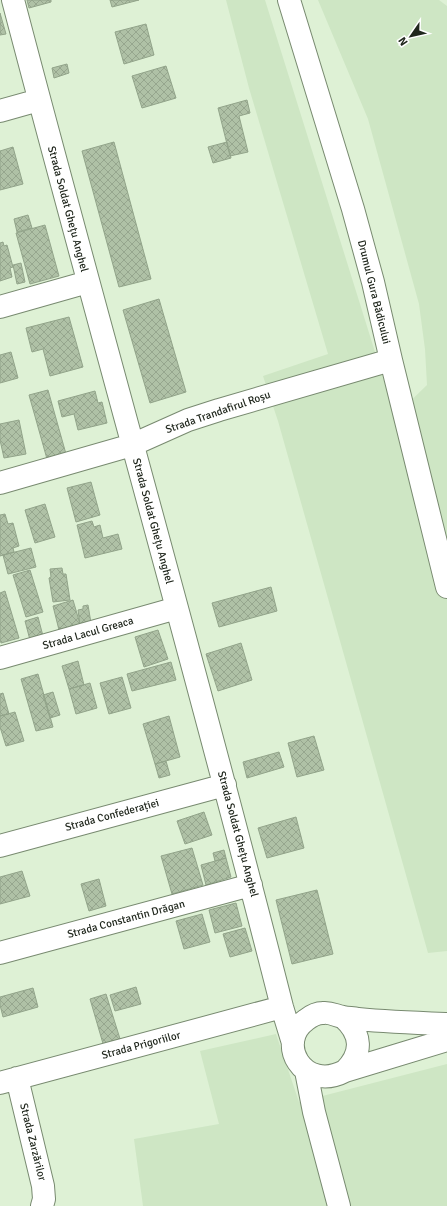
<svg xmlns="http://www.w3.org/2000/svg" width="447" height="1206" font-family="Signika,sans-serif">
<defs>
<pattern id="building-cross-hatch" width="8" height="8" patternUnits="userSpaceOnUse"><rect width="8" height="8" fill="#afc1a6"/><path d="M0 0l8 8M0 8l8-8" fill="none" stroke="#96a68e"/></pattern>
</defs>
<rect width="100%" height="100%" fill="#def1d5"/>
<path fill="#cee6c4" d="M226,0H265L395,416L427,385L425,349L419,304L368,119L318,0H439L447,6V951L428,953L278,421L263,376L328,354L249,88Z
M276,1034L299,1102L447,1064V1206H143L134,1139L219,1124L200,1051Z"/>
<path fill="url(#building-cross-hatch)" stroke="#92a48a" d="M27,0H51V2L29,8Z
M110,0H139L112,7Z
M0,13L6,34L0,35Z
M146,24L154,55L124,64L115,32Z
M67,64L69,73L54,78L52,68Z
M166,66L176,98L142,108L132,76Z
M247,100L250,113L239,116L248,152L230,156L218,108Z
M114,142L151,279L119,287L82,151Z
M227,142L231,158L213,163L208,147Z
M13,147L23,184L0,190V151Z
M28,215L32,228L17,232L14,219Z
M45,225L59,276L30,284L16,233Z
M3,242L4,246L7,245L13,267L10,268L12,277L0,281V243Z
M21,263L25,282L17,284L13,265Z
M159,299L186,392L150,403L123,310Z
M69,317L83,367L50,376L43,349L32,352L26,328Z
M11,352L18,378L0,383V355Z
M48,390L66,454L47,459L29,395Z
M95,391L98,403L102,402L107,423L78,430L74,414L62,417L58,401Z
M19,420L26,454L4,458L0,440V424Z
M91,482L100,515L76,522L67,488Z
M45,504L55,537L35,543L25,510Z
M5,514L8,524L13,523L19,546L13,548L14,552L0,556V515Z
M92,521L94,527L100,525L103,538L118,534L122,549L85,558L77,525Z
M31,548L36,567L8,574L3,555Z
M62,568L63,574H66L70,600L53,602L49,578L51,577L50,569Z
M30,570L43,612L26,617L13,575Z
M271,587L277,611L219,627L212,603Z
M5,591L19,638L1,643L0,639V593Z
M73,600L80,624L59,630L53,606Z
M88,605L91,623L80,625L78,610L83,609V606Z
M38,617L43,636L30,640L25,621Z
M158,630L168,659L144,667L135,637Z
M241,643L252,680L218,691L206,654Z
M78,661L84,685L69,689L62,666Z
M171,662L176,680L132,691L127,674Z
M38,674L53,727L36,731L21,679Z
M122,677L131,708L109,714L100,683Z
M90,683L97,708L76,714L69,689Z
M53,692L60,715L50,718L43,695Z
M3,693L9,714L0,716V694Z
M15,712L24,741L6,746L0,727V716Z
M169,716L180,757L155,764L143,724Z
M314,736L324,770L297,777L288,743Z
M279,752L284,767L247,778L243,762Z
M166,761L170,775L159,778L155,764Z
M204,812L212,835L185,844L177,821Z
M296,817L304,848L267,858L258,828Z
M192,848L203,885L172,894L161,856Z
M224,850L226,858L215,861L213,853Z
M226,858L231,877L206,885L201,865Z
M22,871L30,896L0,904V877Z
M99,879L106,906L89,911L81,884Z
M317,890L333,954L292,964L276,900Z
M236,903L242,926L215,933L209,910Z
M202,914L210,942L184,949L176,921Z
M245,928L252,951L230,957L223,934Z
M136,987L141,1004L115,1011L110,995Z
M33,988L38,1007L3,1017L0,1005V997Z
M106,994L121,1042L104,1047L90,999Z"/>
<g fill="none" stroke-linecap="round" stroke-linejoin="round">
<defs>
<path id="street" d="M13,0C101,336 197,670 282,1007L293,1043
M289,0L353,209L373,282L391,360L447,587
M0,111L39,100
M0,307L88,282
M0,483L132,445L188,420L219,410L391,360
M0,658L177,608
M0,846L225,785
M0,953L251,885
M343,1017C362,1034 363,1053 345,1071
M447,1024C418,1023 388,1022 358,1019C353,1018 348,1018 343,1017C336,1016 331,1012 323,1013C316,1013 311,1016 306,1020C275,1042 303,1093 345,1071L447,1040
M306,1071L314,1112L339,1206
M17,1078L43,1186L44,1199L42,1206
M0,1083L282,1007"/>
</defs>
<use href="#street" stroke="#788a70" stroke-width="24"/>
<use href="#street" stroke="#fff" stroke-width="22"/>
</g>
<g text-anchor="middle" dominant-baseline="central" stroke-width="3" stroke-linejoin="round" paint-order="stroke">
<g font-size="11" fill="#20271d" stroke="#fff">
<text transform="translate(68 209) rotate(75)">Strada Soldat Ghețu Anghel</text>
<text transform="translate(374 292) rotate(76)">Drumul Gura Bădicului</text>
<text transform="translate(218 412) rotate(-19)">Strada Trandafirul Roșu</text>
<text transform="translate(153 521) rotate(75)">Strada Soldat Ghețu Anghel</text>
<text transform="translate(88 633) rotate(-16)">Strada Lacul Greaca</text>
<text transform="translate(112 815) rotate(-15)">Strada Confederației</text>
<text transform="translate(238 834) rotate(75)">Strada Soldat Ghețu Anghel</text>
<text transform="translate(126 919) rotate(-15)">Strada Constantin Drăgan</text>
<text transform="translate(141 1045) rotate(-15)">Strada Prigoriilor</text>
<text transform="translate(33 1142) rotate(76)">Strada Zarzărilor</text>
</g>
</g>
<g transform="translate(411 36) rotate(236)" stroke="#ffffff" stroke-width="3" paint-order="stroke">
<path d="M0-3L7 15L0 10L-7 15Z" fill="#20271d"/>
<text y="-6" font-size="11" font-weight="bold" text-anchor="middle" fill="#20271d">N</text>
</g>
</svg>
